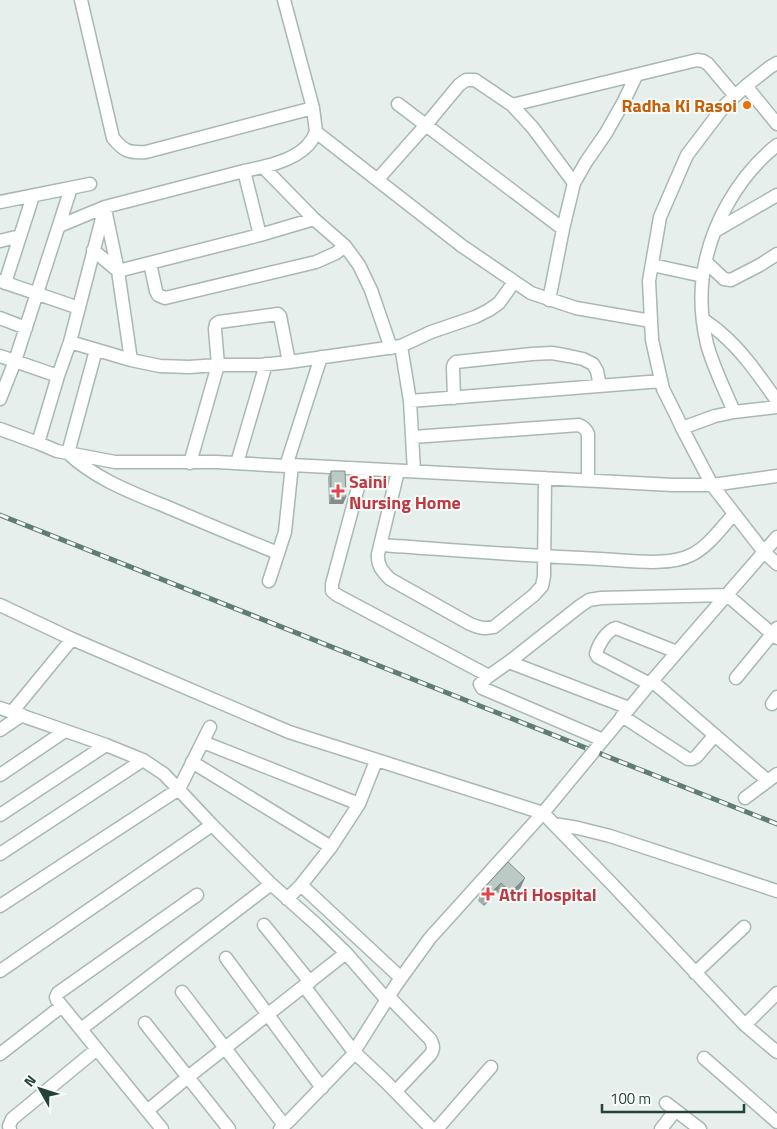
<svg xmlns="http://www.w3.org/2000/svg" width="777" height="1129" font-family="'Titillium Web',sans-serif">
<rect width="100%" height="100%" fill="#e6efeb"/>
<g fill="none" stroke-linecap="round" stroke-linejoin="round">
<defs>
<path id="minor" d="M81,0L113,138C124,151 128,153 146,152L313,108
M284,0L313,108L316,132L462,246L531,293L576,308L651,321
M777,63L770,67L746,86L725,105L687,155L660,217L649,281L652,340L663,389L677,417L682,428L712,485L764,552L777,564
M746,86L777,124
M398,104L563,229
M512,105L533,128L574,183
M263,167L314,219L345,246L359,265L371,290L391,348
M244,171L260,235
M378,179L425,126L459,85L466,80H475L512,105L697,60L703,61L708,64L735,96
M0,202L90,184
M105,209L118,271L131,360
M59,226L105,207L244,171C264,167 293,161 307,146C311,142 314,137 316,132
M715,231L777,195
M0,241L20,236
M93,250L118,271L260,235L314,219
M706,262L724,279L731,280L760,265L777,254
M150,263L156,291L158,295L165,298L316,262L336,253L345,246
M652,265L703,276
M0,281L79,308
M5,283L33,196
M549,300L563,229L574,183L586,162L606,133L623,103L636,76
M0,318L26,328
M703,319C709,324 716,328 722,334C744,353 760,377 777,401
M70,342L131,360L160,366L189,367L218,365H261L289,362L401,346L431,332L475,317L489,310L499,303L514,282
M401,346L410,401L414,471
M96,350L68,453C96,480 136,494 172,509C207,524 243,539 278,553
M0,356L58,376
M454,398L453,367L454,364L456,362L532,354L552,353L569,356L583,359L593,364L597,371L600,386
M0,399L15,361L71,188
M410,401L661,381
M734,412C725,390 713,367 707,344C702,323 700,297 703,275C710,226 738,176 777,145
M682,428L715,416L734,412L777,407
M0,429L38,443L57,451L115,462H217L286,466L292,465L673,485H712L777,476
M413,437L579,425C584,427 586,429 588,434V480
M38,443L58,376L70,342L105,207
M190,463L218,365L215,329L216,324L219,322L278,314L280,316L289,362
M237,463L266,364
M286,466L321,357
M363,469L332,584V591L337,595L489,676L509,662L580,606L589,600L601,598L727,595L777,638
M398,471L378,554C377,565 382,571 390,579L470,624C479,628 485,629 494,627L534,595L542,586L544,576L545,478
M381,545C454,550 527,556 600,559C626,560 668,567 691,555C708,547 721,528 734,514
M269,581L285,532L292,465
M0,605L72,639L289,732L543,813L612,884L745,1025L777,1052
M509,662L629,708
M489,676L480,684L482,688L603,740
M736,678L777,628
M652,681L768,781
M650,684L598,657L596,654C598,645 607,630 616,628L677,652
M772,704L777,697
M0,708L106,745L143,760L164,774L212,825L271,884L317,925L346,953L387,1000
M12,712L72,639
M622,716L688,759H692L696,757L715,735
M0,730L22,715
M203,742L359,804
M594,751L652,681L777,537
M192,762L331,847
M0,775L65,731
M745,798L777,774
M0,815L106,745
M554,824L578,828L610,836L777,891
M0,854L143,760
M301,885L401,978
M287,899L301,885L331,847L359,804L376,761
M0,906L179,789L210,727
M264,925L310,982
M226,958L322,1088
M0,971L212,825
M695,973L744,927
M304,986L354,1052L385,1081L432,1129
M182,992L284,1125
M389,997L430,1039C434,1046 434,1049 430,1055L396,1091
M145,1023L229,1129
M745,1025L777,993
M81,1029L271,884
M0,1054L62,1006
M704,1058L777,1122
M666,1103L700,1129
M147,1111L188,1077L346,953
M10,1129L9,1126L12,1119L97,1049
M162,1129L57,1000L56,997L58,993L197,895
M280,1129L289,1121L350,1058L396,985L430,938L543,813L590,756
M437,1129L491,1067
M661,1129L675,1111"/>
</defs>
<use href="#minor" stroke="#a8b8b2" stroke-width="15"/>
<use href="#minor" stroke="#fff" stroke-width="12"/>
<defs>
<path id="rail" d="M0,515L777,824"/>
</defs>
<use href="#rail" stroke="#5f7d75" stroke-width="5"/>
<use href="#rail" stroke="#f7fbf9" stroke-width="3" stroke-dasharray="9" stroke-linecap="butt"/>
<defs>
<path id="minor-bridge" d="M590,756L594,751"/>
</defs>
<use href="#minor-bridge" stroke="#a8b8b2" stroke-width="15" stroke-linecap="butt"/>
<use href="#minor-bridge" stroke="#fff" stroke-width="12"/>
</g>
<path fill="#a1aea9" d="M331,471L346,497L343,504H329L328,477Z
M508,862L521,887L508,902L497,892L484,906L478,901L481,891Z"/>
<path fill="#838d89" d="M346,497L343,504H329L331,498Z
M525,878L521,887L508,902L511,892Z
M501,883L497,892L484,906L487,897Z"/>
<path fill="#bbcac4" stroke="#838d89" d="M331,471H345L346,497L331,498Z
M508,862L525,878L511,892L501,883L487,897L481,891Z"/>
<circle fill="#e8710a" stroke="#f7fbf9" stroke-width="2" cx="747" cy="105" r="5"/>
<g fill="#e0444e" stroke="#f7fbf9" stroke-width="2">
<path d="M335.5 483.5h5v5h5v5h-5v5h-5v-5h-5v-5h5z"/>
<path d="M485.5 886.5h5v5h5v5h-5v5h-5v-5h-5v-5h5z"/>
</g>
<g text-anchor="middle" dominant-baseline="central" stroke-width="4" stroke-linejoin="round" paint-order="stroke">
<g font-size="18" font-weight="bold" fill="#c56008" stroke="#f7fbf9" text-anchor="end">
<text x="737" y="105">Radha Ki Rasoi</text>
</g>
<g font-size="18" font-weight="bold" fill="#be3a42" stroke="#f7fbf9" text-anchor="start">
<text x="349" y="481">Saini<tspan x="349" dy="21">Nursing Home</tspan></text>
<text x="499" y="894">Atri Hospital</text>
</g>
</g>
<g transform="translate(40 1089) rotate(309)" stroke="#f7fbf9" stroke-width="4" paint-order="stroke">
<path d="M0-4L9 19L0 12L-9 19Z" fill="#24423a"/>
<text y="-8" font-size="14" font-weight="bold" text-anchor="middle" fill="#24423a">N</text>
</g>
<path d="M602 1104v8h142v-8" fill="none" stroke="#24423a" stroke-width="2.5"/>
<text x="610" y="1104" font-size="15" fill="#24423a" stroke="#f7fbf9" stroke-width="4" paint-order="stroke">100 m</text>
</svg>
